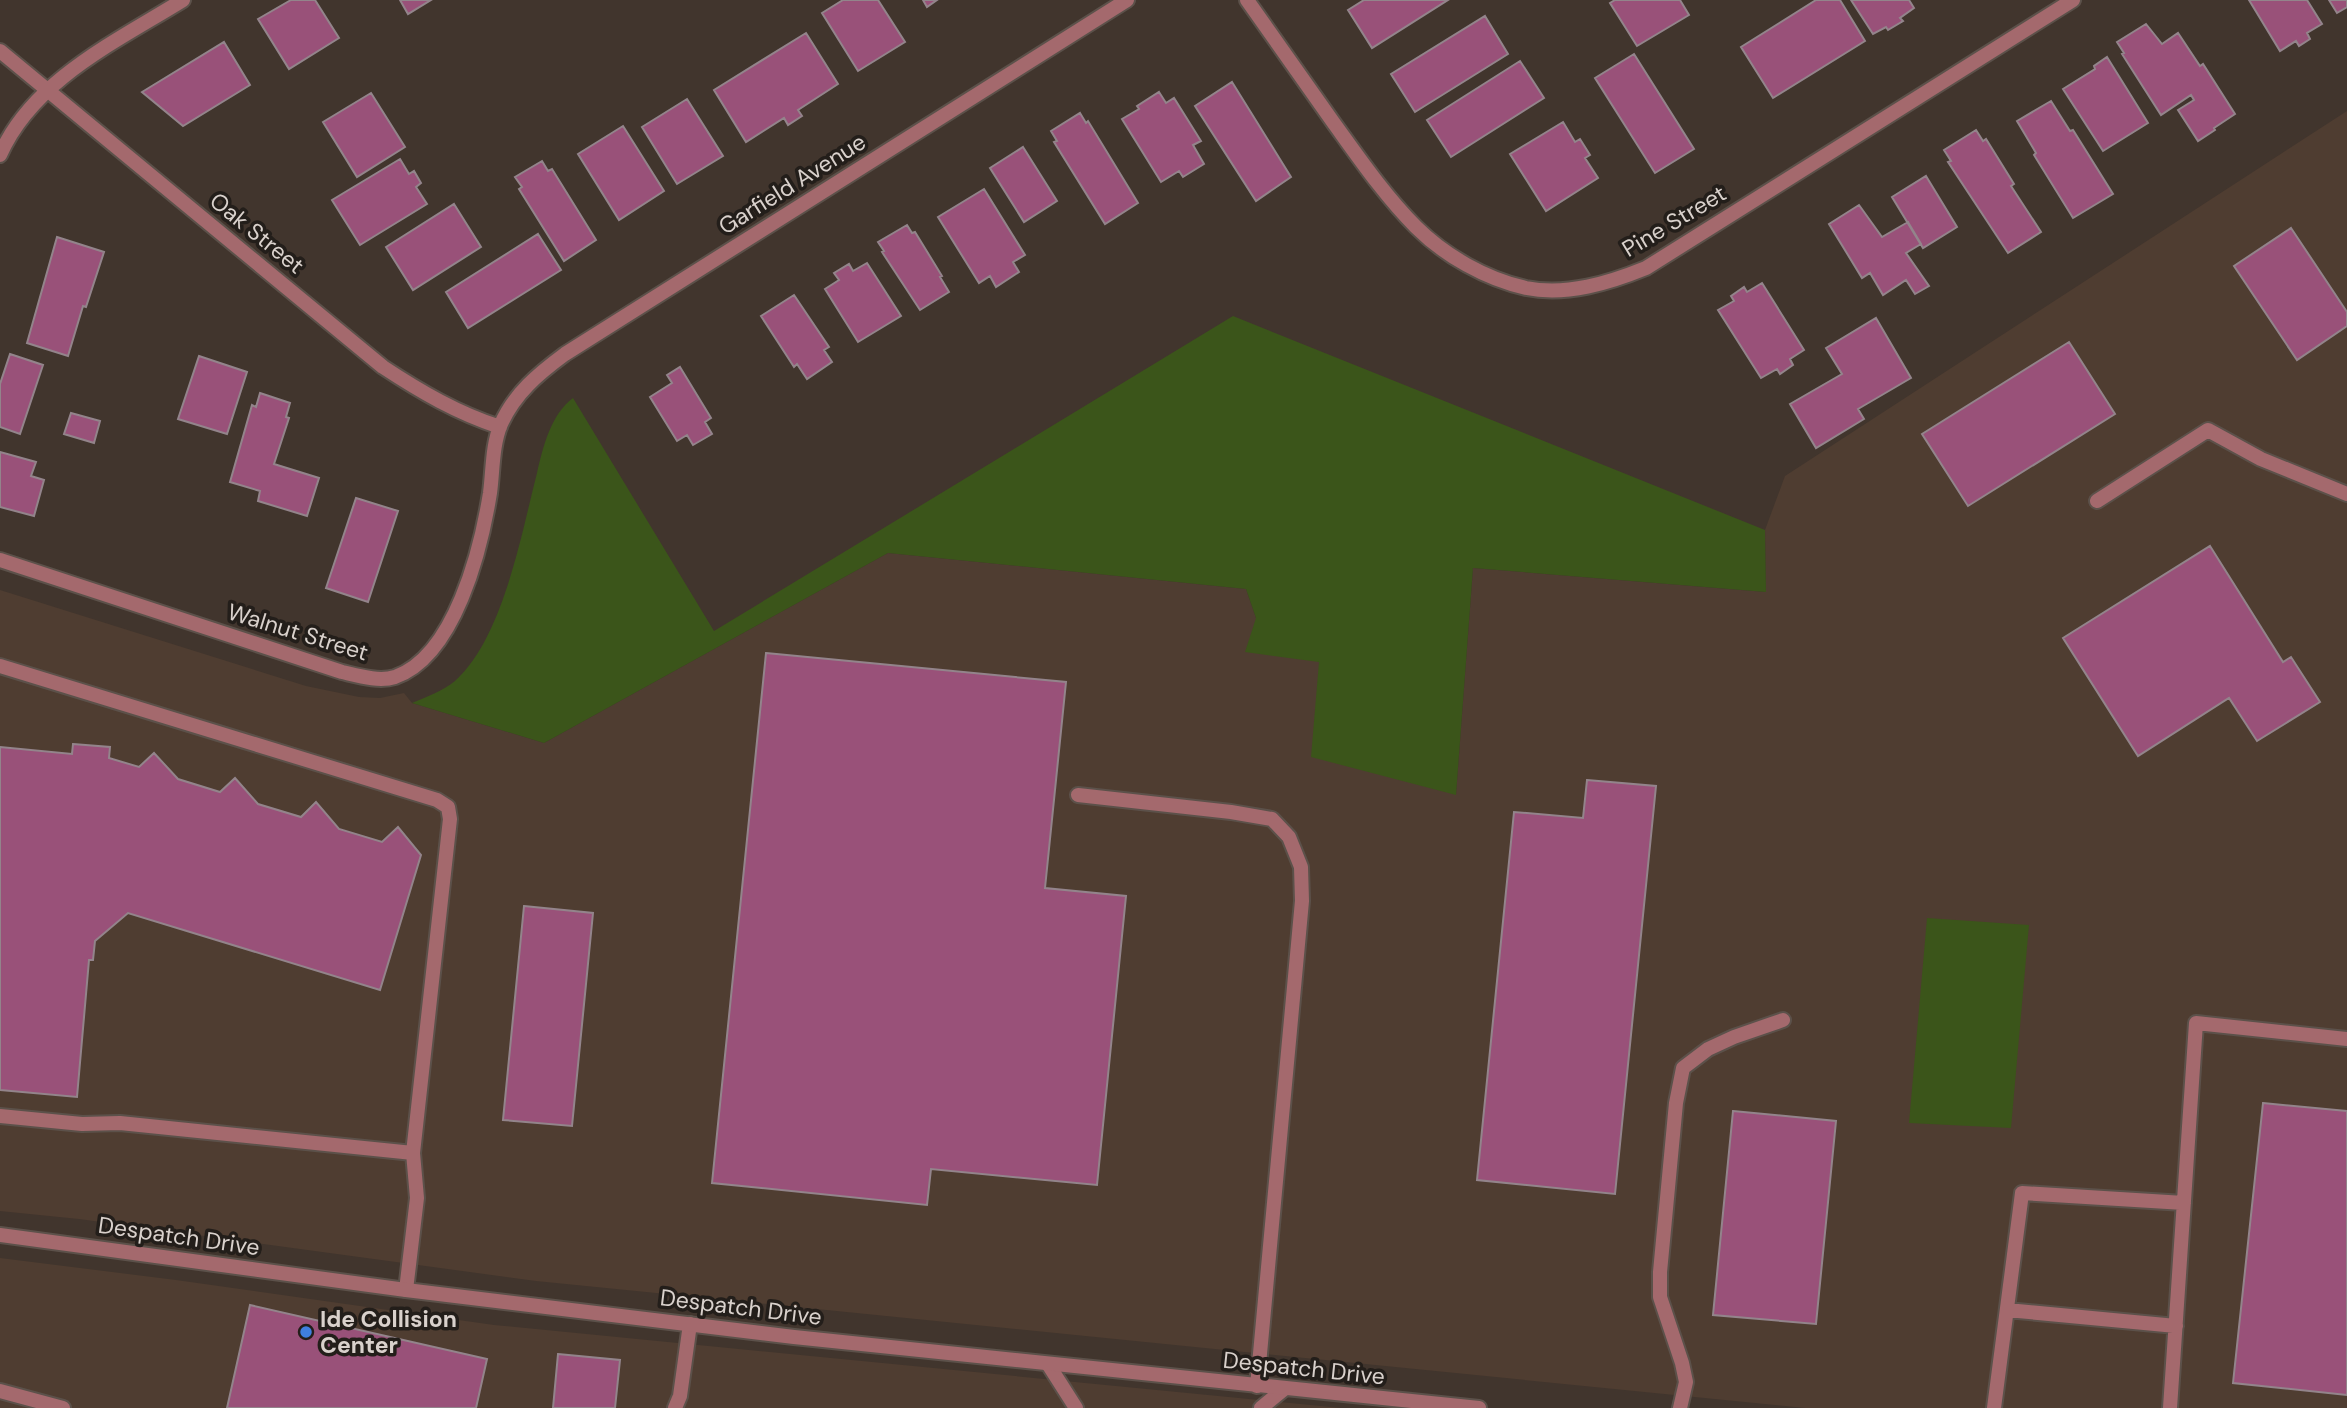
<svg xmlns="http://www.w3.org/2000/svg" width="2347" height="1408" font-family="'DM Sans',sans-serif">
<rect width="100%" height="100%" fill="#41352d"/>
<path fill="#4f3d31" d="M2347,111V1408H1805L536,1281L79,1219L0,1211V590L306,686L359,697L380,698L404,693L412,703L544,743L888,553L1246,589L1256,618L1319,662L1456,794L1473,568L1766,592L1765,530L1785,476Z
M0,1258L176,1280L494,1325L1341,1408H0Z"/>
<path fill="#3b551a" d="M1233,316L1765,530L1766,592L1473,568L1456,795L1311,757L1319,662L1245,652L1256,618L1246,589L888,553L544,743L412,703C426,697 443,691 455,681C503,638 521,535 537,473C543,447 551,414 573,398L714,631Z
M1927,918L2029,925L2011,1128L1909,1123Z"/>
<path fill="#995179" stroke="#93848b" stroke-width="2" d="M291,0H315L339,38L289,69L258,19Z
M400,0H431L408,14Z
M843,0H878L905,42L858,71L822,13Z
M923,0H937L927,7Z
M1364,0H1448L1372,48L1348,10Z
M1615,0H1680L1689,15L1637,46L1610,3Z
M1816,0H1840L1865,41L1773,98L1741,47Z
M1851,0H1909L1914,8L1900,18L1903,21L1888,30L1886,27L1873,34Z
M2249,0H2307L2322,24L2307,33L2310,39L2299,46L2296,41L2280,51Z
M2329,0H2347V7L2337,13Z
M1485,16L1508,54L1415,112L1391,74Z
M2146,24L2162,44L2178,33L2200,66L2203,64L2235,114L2214,128L2215,130L2198,141L2178,110L2194,100L2191,95L2161,115L2122,54L2124,53L2117,42Z
M806,33L838,84L798,110L802,116L788,125L784,118L746,142L714,90Z
M224,42L250,85L183,126L142,92Z
M1634,54L1694,149L1655,173L1595,78Z
M2107,57L2148,123L2103,151L2063,89L2095,69L2094,66Z
M1520,61L1544,98L1451,157L1427,120Z
M1232,82L1291,177L1256,201L1195,106Z
M1159,92L1166,103L1174,98L1201,141L1193,145L1204,164L1183,177L1179,171L1161,182L1122,119L1139,109L1137,106Z
M371,93L405,147L357,177L323,122Z
M687,99L723,156L677,184L642,127Z
M2051,101L2070,131L2073,130L2113,194L2073,218L2034,155L2036,153L2017,121Z
M1080,113L1086,123L1088,121L1138,203L1105,224L1054,142L1057,141L1051,131Z
M1563,122L1575,142L1580,139L1590,155L1585,158L1598,178L1546,211L1510,154Z
M623,126L664,191L619,220L578,154Z
M1976,130L1983,141L1986,139L2014,184L2011,186L2041,232L2008,253L1948,162L1951,161L1944,150Z
M1023,147L1057,201L1024,222L990,168Z
M400,159L409,174L414,171L421,183L416,187L427,204L360,245L332,200Z
M542,161L548,171L552,169L596,240L564,261L519,189L522,187L515,177Z
M1926,176L1957,227L1923,248L1892,197Z
M984,189L1025,255L1013,262L1019,272L996,287L990,276L979,283L938,217Z
M454,204L481,247L413,290L386,247Z
M1859,205L1882,237L1908,222L1921,244L1906,253L1929,286L1915,294L1906,280L1883,295L1870,273L1862,278L1829,224Z
M907,225L912,233L915,232L942,276L940,277L949,292L920,310L882,252L884,251L878,242Z
M2291,228L2347,312V326L2297,360L2234,266Z
M538,234L561,270L468,328L446,292Z
M57,237L104,252L86,307L83,306L68,356L27,343Z
M867,263L901,316L858,342L825,289L839,280L834,273L849,264L853,271Z
M1762,283L1804,350L1790,359L1793,365L1780,374L1777,369L1761,378L1718,310L1734,301L1731,296L1744,287L1747,292Z
M794,295L829,347L824,350L832,362L807,379L797,364L794,367L761,316Z
M1876,318L1911,378L1858,409L1864,419L1816,448L1790,404L1842,374L1826,348Z
M2069,342L2115,414L1968,506L1922,434Z
M10,354L43,365L20,434L0,427V384Z
M199,356L247,372L227,434L178,419Z
M680,367L711,418L705,422L712,434L693,445L687,435L677,441L650,397L672,383L667,375Z
M260,393L290,403L286,417L289,418L274,464L319,478L307,516L258,501L260,491L230,482L252,405L256,407Z
M71,413L100,421L94,443L64,434Z
M0,452L36,462L31,476L44,480L34,516L0,507Z
M356,498L398,511L368,602L326,588Z
M2210,546L2283,662L2291,657L2320,702L2257,741L2229,698L2138,756L2063,638Z
M766,653L1066,682L1045,888L1126,896L1097,1185L931,1169L927,1205L712,1183Z
M73,744L110,747L109,758L139,767L154,753L178,779L220,792L235,778L258,804L301,817L316,802L339,829L382,842L398,827L421,855L380,990L128,913L95,941L93,960H89L77,1097L0,1090V747L72,754Z
M1587,780L1656,786L1615,1194L1477,1180L1514,812L1583,818Z
M524,906L593,913L572,1126L503,1120Z
M2263,1103L2347,1111V1395L2233,1383Z
M1733,1111L1836,1121L1816,1324L1713,1315Z
M250,1305L487,1359L476,1408H227Z
M558,1354L620,1360L615,1408H553Z"/>
<g fill="none" stroke-linecap="round" stroke-linejoin="round">
<defs>
<path id="lane" d="M2097,501L2208,430L2261,459L2347,494
M0,666L437,800L448,807L450,819L413,1153L417,1198L406,1290
M1078,795L1231,812L1272,819L1289,837L1301,867L1302,901L1257,1386
M0,1116L82,1124L120,1123L413,1153
M2007,1310L2176,1326
M1048,1364L1076,1408
M0,1391L63,1408
M675,1408L680,1396L690,1324
M1261,1408L1284,1389
M1680,1408L1686,1382L1682,1363L1660,1297V1272L1676,1103L1683,1068L1708,1049L1734,1037L1783,1020
M1994,1408L2022,1193L2184,1203
M2170,1408L2196,1023L2347,1039"/>
<path id="street" d="M1247,0C1276,41 1304,81 1333,122C1359,158 1385,196 1416,227C1445,256 1486,279 1526,288C1567,296 1609,283 1646,268L2073,0
M0,51L383,367C421,392 457,413 500,427
M0,155C33,80 117,41 183,0
M0,560L342,672C359,676 379,682 395,677C455,656 481,549 490,493C493,471 492,445 501,424C515,393 538,374 565,354L1127,0
M0,1235L406,1290L794,1337L1479,1408"/>
</defs>
<use href="#lane" stroke="#5c514a" stroke-width="18"/>
<use href="#street" stroke="#5c514a" stroke-width="18"/>
<use href="#lane" stroke="#a4696d" stroke-width="14"/>
<use href="#street" stroke="#a4696d" stroke-width="14"/>
</g>
<circle fill="#3f7fe0" stroke="#231e1a" stroke-width="2.5" cx="306" cy="1332" r="7"/>
<g text-anchor="middle" dominant-baseline="central" stroke-width="7" stroke-linejoin="round" paint-order="stroke">
<g font-size="23" fill="#d9d1cc" stroke="#231e1a">
<text transform="translate(792 184) rotate(-32)">Garfield Avenue</text>
<text transform="translate(1674 221) rotate(-31)">Pine Street</text>
<text transform="translate(257 233) rotate(39)">Oak Street</text>
<text transform="translate(298 632) rotate(17)">Walnut Street</text>
<text transform="translate(179 1236) rotate(8)">Despatch Drive</text>
<text transform="translate(741 1307) rotate(7)">Despatch Drive</text>
<text transform="translate(1304 1368) rotate(6)">Despatch Drive</text>
</g>
<g font-size="23" font-weight="bold" fill="#d9d1cc" stroke="#231e1a" text-anchor="start">
<text x="320" y="1319">Ide Collision<tspan x="320" dy="26">Center</tspan></text>
</g>
</g>
</svg>
